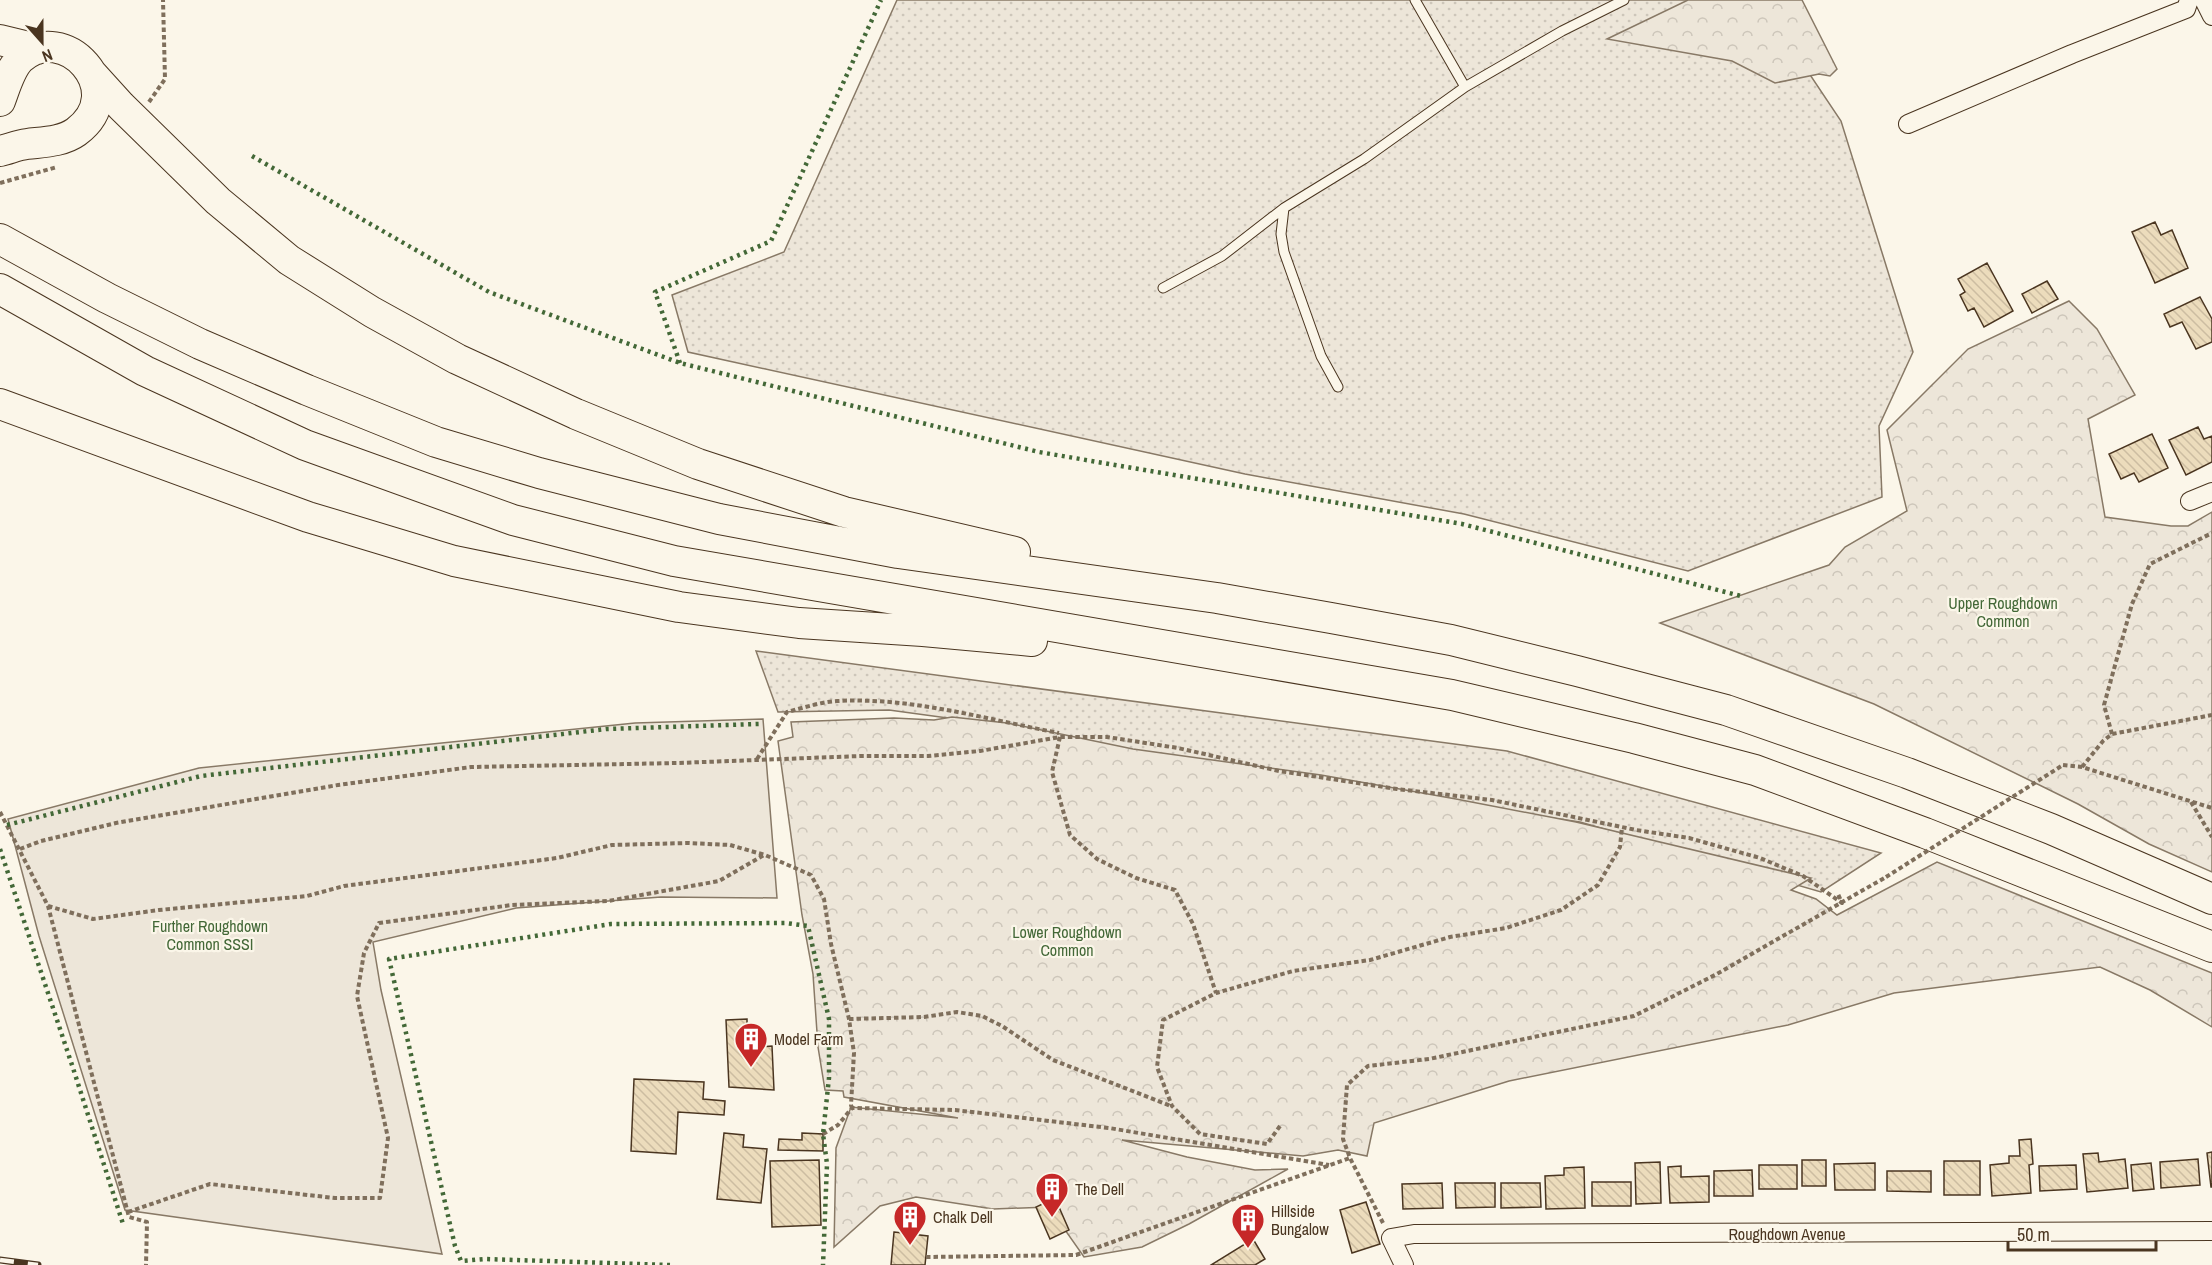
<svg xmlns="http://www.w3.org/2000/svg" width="2212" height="1265" font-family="'Archivo Narrow',sans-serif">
<defs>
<pattern id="grass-dots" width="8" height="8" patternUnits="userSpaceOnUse" patternTransform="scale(1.5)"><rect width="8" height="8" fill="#ede6d9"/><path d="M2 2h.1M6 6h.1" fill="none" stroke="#cdc6ba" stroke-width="1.8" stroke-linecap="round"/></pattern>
<pattern id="forest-crowns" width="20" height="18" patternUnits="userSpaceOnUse" patternTransform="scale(1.5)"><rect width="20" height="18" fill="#ede6d9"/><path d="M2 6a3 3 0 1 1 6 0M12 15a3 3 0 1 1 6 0" fill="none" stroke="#cdc6ba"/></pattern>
<pattern id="building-back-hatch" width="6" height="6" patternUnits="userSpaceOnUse" patternTransform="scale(1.5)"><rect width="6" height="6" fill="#ecdcbc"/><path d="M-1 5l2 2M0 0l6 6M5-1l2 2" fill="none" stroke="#ccbda1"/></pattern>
</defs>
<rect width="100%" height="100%" fill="#fbf6e9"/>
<path fill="url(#grass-dots)" stroke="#887966" stroke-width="1.5" d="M897,0H1760L1841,121L1913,352L1879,426L1882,497L1688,571L1464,514L1245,474L688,352L672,295L784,252Z
M756,651L1507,751L1881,853L1821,892L1580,822L1275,778L999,725L889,710L778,712Z"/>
<path fill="url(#forest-crowns)" stroke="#887966" stroke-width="1.5" d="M1688,0H1802L1837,69L1830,76L1819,74L1775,83L1732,61L1607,39Z
M2069,301L2097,329L2135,395L2088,419L2105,517L2171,526H2188L2212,512V872L2149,844L2078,804L1874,704L1660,623L1829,565L1845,547L1907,511L1887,430L1968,349Z
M952,717L1007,723L1133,749L1321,775L1456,799L1576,822L1811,878L1791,890L1816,899L1837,915L1937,862L2212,973V1027L2150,990L2100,967L1894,993L1788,1025L1509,1081L1374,1123L1367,1156L1338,1150L1303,1156L1122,1140L1187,1157L1255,1170L1288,1169L1189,1224L1142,1247L1084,1257L1049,1207L993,1209L916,1197L880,1206L834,1247L836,1148L851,1107L958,1118L844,1097L843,1091L825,1090L818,1047L813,974L802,915L778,741L793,737L791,722L894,718L934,720Z"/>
<path fill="#ede6d9" stroke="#887966" stroke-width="1.5" d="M763,719L777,898L661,897L516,908L373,942L381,990L442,1254L125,1210L39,936L8,819L199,768L635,723Z"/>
<path fill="url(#building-back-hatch)" stroke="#4a3520" stroke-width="1.5" d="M2155,222L2161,235L2172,230L2188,268L2155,283L2132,232Z
M1987,263L2013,311L1984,327L1974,308L1968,311L1960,295L1965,292L1958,279Z
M2047,281L2058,299L2032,313L2022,294Z
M2200,297L2212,319V342L2196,349L2182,322L2170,327L2164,314Z
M2198,427L2204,439L2212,436V462L2186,475L2169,440Z
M2152,434L2168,468L2139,482L2134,473L2121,479L2109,454Z
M747,1019V1048L772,1046L774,1090L729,1087L726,1020Z
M634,1079L704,1082L703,1099L725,1101L724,1115L678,1112L676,1154L631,1151Z
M724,1133L744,1135L743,1147L767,1149L761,1203L717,1199Z
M802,1133L823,1134V1151L778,1150L779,1139L802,1140Z
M2031,1139L2033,1164L2029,1165L2031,1193L1992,1196L1990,1165L2009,1163V1156H2020L2019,1140Z
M2212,1152V1187H2211L2207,1153Z
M2098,1153L2099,1162L2125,1159L2128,1188L2087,1192L2083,1154Z
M2198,1159L2200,1185L2161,1188L2160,1162Z
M819,1160L821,1225L772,1227L770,1161Z
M1802,1160H1826V1186H1802Z
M1944,1161H1980V1195H1944Z
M1660,1162L1661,1203L1636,1204L1635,1163Z
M1875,1163V1190H1835L1834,1164Z
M2151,1163L2154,1189L2133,1191L2131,1165Z
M1759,1165H1797V1189H1759Z
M2076,1165L2077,1189L2040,1191L2039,1166Z
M1681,1166V1177L1709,1176V1202L1670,1203L1668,1167Z
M1584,1167L1585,1208L1546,1209L1545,1176L1564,1175V1168Z
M1752,1170L1753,1196H1714V1171Z
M1887,1171H1931V1192L1887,1191Z
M1592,1182H1631V1206H1592Z
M1442,1183L1443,1208L1403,1209L1402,1184Z
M1455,1183H1495V1207L1456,1208Z
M1501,1183H1540L1541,1207L1501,1208Z
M1055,1198L1069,1230L1050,1239L1036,1207Z
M1366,1202L1380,1244L1352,1253L1340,1210Z
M894,1232L928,1236L925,1265H891Z
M1253,1239L1265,1259L1255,1265H1211Z"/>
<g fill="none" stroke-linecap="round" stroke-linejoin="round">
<defs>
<path id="service" d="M1415,0L1465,87L1562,31L1624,0
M1284,208L1281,234L1284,252L1321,356L1338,387
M1163,288L1222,256L1284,208L1364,159L1465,87"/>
<path id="minor" d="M2204,0L2212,16
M1908,124L2072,54L2186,9L2189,0
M2190,501L2212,492
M1404,1265L1391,1238L1414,1234L2212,1231"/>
<path id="trunk" d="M0,40L37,49
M92,74L121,106L218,201L289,260L372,312L457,359L576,414L698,464L844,512L1015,552
M0,101C5,88 10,69 20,59C63,18 132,91 76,132C62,142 42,142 27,144C18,145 9,149 0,151
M0,239L107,298L200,344L307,390L436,442L539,473L719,519L898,553L1217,598L1331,618L1451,640L1577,671L1726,710L1907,773L2051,829L2212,899
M0,289L145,371L305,445L513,520L674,561L1452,695L1634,738L1755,770L1925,833L2212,947
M0,404L308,517L454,561L679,607L799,623L923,631L1032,641"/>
</defs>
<use href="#service" stroke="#4a3520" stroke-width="11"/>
<use href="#minor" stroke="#4a3520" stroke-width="20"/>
<use href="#trunk" stroke="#4a3520" stroke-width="32"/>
<path stroke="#7f6f5c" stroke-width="4" stroke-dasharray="4.5 3" stroke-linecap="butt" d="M149,102L165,79L163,0
M0,183L57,167
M2112,734L2104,705L2132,604L2150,564L2212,533
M1060,737L1052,772L1070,835L1097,859L1136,878L1175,890L1193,924L1216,993
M757,759L787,712C803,708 820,702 837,701C912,697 985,719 1059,733
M2063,765L2082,767L2212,808
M2082,767L2103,741L2112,734L2212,715
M2191,802L2212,837
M0,812L48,906L129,1217L147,1222L146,1265
M20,849L41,841L116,823L338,785L471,767L678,763L861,756H928L980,751L1060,737H1107L1178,748L1279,771L1397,789L1492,800L1636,830L1689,838L1760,858L1803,876L1842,903L1838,894
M48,906L93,919L159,910L307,896L344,886L557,858L612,845L688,843L730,845L765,855L811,875L824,899L831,944L849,1019L854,1053L851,1105L852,1108
M849,1019L924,1017L957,1012L982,1016L1002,1026L1053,1060L1171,1106
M1280,1126L1267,1144L1200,1134L1172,1106L1157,1067L1163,1020L1216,993L1293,971L1370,960L1450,937L1506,928L1561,910L1598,885L1620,847L1622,827
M823,1134L838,1125L852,1108L955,1110L1109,1128L1329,1165
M128,1212L210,1184L335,1198H380L388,1138L357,996L364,953L379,923L512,905L608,901L719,881L764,855
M1383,1223L1350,1158L1343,1139L1347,1085L1368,1066L1429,1059L1634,1016L1715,975L1886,877
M926,1257L1076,1255L1350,1158"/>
<use href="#service" stroke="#fbf6e9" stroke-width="9"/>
<use href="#minor" stroke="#fbf6e9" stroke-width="18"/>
<use href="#trunk" stroke="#fbf6e9" stroke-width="30"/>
<defs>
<path id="rail" d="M0,1260L38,1265"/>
</defs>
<use href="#rail" stroke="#4a3520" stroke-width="7"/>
<use href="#rail" stroke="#fbf6e9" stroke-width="4.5" stroke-dasharray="14" stroke-linecap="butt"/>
<path stroke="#7f6f5c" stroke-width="4" stroke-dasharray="4.5 3" stroke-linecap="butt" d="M1886,877L2063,765"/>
<path stroke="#436837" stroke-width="4.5" stroke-dasharray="3 4.5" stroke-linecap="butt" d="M252,156L489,292L680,363L1039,452L1462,524L1741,596
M680,363L655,292L771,241L881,0
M7,825L201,776L606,729L759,724
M0,849L73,1068L123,1224
M670,1265L485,1259L461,1261L455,1246L389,959L611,924L786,923L808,926L829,1019V1078L823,1134L827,1164L823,1265"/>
</g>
<defs>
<symbol id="building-pin" viewBox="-11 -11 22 30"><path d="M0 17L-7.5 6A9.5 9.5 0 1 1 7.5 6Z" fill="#c62828" stroke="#fbf6e9"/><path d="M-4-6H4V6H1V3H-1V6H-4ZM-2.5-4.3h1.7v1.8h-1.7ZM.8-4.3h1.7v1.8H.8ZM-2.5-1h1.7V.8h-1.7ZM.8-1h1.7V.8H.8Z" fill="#fff"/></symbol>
</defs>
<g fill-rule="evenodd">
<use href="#building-pin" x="732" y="1020" width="38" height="52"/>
<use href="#building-pin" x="1033" y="1170" width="38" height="52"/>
<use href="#building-pin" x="891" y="1198" width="38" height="52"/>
<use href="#building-pin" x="1229" y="1201" width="38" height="52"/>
</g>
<g text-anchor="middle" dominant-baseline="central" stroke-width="4.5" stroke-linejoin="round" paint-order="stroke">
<g font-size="16" fill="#436837" stroke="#fbf6e9">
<text x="2003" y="603">Upper Roughdown<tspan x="2003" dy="18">Common</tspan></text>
<text x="210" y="926">Further Roughdown<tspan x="210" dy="18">Common SSSI</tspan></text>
<text x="1067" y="932">Lower Roughdown<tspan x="1067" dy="18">Common</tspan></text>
</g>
<g font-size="16" fill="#4a3520" stroke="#fbf6e9" text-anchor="start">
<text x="774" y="1039">Model Farm</text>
<text x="1075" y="1189">The Dell</text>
<text x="1271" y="1211">Hillside<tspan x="1271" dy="18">Bungalow</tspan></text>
<text x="933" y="1217">Chalk Dell</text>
</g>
<g font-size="16" fill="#4a3520" stroke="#fbf6e9">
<text x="1787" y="1234">Roughdown Avenue</text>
</g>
</g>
<g transform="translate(42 42) rotate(159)" stroke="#fbf6e9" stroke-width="4.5" paint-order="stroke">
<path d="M0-4.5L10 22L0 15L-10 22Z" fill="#4a3520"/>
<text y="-9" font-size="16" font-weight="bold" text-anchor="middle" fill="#4a3520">N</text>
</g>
<path d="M2008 1241v9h148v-9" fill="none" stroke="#4a3520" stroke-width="3"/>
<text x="2017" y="1241" font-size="18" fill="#4a3520" stroke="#fbf6e9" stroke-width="4.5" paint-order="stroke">50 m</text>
</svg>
